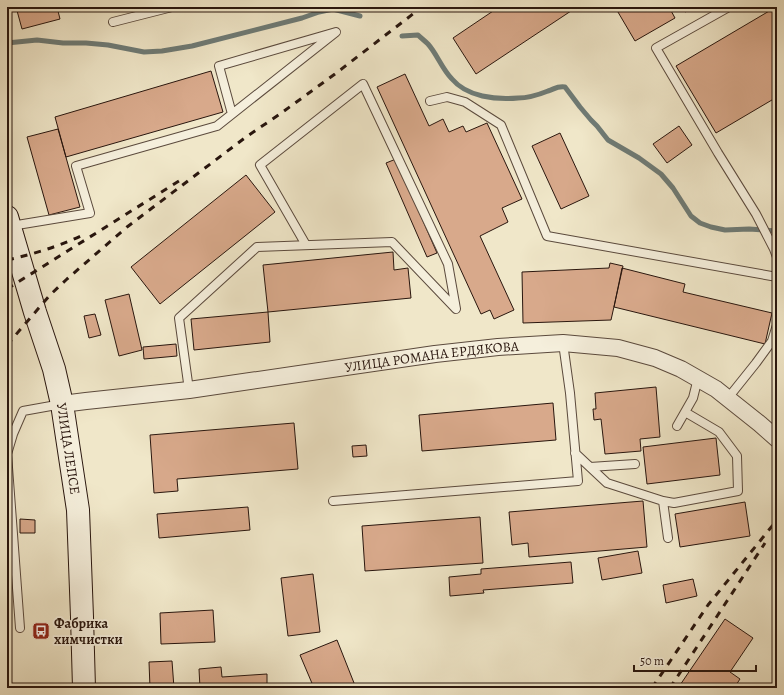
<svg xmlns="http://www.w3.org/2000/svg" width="784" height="695" font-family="Alegreya,serif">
<rect width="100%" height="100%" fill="#f0e7c9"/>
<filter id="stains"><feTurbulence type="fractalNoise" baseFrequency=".005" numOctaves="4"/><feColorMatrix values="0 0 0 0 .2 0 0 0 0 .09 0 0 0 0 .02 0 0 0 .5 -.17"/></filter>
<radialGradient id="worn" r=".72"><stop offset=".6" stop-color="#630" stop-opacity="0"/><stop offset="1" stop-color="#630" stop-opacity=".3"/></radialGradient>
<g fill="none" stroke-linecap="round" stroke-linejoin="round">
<path stroke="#6e7b76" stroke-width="5" d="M402,36L418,35C421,38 425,41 428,44C437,54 442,69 452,79C467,97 496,100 518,98C528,98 538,95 548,91C555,89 556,86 565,87L580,107L591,120L597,126L608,140L639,158L661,174L673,188L691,216L700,223L711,227L725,230L749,229L777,231
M7,43L37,40L63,43H86L108,45L144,52L162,51L192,46L302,18L319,12L333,9L360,16"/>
</g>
<path fill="#d8a98b" stroke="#29160e" d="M16,7H57L60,19L22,29Z
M499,7H577L476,74L453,38Z
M615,7H669L675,18L635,41Z
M682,7H695L685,12Z
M776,7H777V97L716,133L676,66Z
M211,71L223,112L66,157L55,117Z
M405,74L429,126L443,119L449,132L463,126L466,132L487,123L522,199L502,208L508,222L480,236L514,310L494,319L490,310L481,314L377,87Z
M679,126L692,145L667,163L653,144Z
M58,129L80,207L49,215L27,137Z
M560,133L589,196L561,209L532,146Z
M396,159L437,253L427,257L386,163Z
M246,175L275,212L160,304L131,267Z
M393,252L394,270L408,268L411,298L268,312L263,265Z
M610,263L623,266L611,320L523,323L522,272L609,268Z
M622,268L685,284L683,292L772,313L765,344L614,307Z
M129,294L142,350L119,356L105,300Z
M268,312L270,342L194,350L191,319Z
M95,314L101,335L89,338L84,316Z
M176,344L177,356L144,359L143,347Z
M656,387L660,437L640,439L641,451L605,454L601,419L594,420L593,409H596L595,393Z
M553,403L556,440L422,451L419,415Z
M294,423L298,469L177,479L178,491L154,493L150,435Z
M716,438L720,475L647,484L643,447Z
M366,445L367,456L353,457L352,446Z
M643,501L647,547L529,557L528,543L512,545L509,512Z
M745,502L750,536L680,547L675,514Z
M248,507L250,530L159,538L157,514Z
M480,517L483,563L365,571L362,526Z
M20,519L35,520V533H20Z
M638,551L642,573L602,580L598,558Z
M571,562L573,583L483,590L484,593L450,596L449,577L481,574V569Z
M313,574L320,632L288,636L281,578Z
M693,579L697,596L666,603L663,585Z
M213,610L215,642L161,644L160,613Z
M725,619L753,638L730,672L740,679L734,688H678Z
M36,624H41L42,638H36Z
M337,640L356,688H314L300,655Z
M172,661L174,688H150L149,662Z
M221,667L222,677L267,674V688H200L199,669Z"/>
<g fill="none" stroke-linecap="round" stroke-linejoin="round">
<defs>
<path id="lane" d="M729,7L656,48L718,153L756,214L774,249L777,257
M113,22L172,7
M430,101L447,97L465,102L501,125L547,236L777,277
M11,226L90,213L76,166L217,126L336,32L219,66L232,114
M189,390L179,318L257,247L392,242L456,309L448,264L363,84L260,165L306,245
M728,398L756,363L772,341L777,325
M677,426L693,398L698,378
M575,453L607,483L663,501L668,538
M590,467L635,464
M333,501L578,481L570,393L563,343
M663,501L674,503L738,491L737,456L719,432L685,412
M20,628L7,454L13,434L23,411L62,404"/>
<g id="street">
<path id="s1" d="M62,404L86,401L189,390L435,354L498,347L563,343L618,348L655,358L681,369L716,389L760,424L777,439"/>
</g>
<g id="secondary">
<path id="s2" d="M7,217L35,312L54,369L62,404L78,510L82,617L84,688"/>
</g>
</defs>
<use href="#lane" stroke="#5b4a3d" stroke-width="10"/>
<use href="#street" stroke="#5b4a3d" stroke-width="18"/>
<use href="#secondary" stroke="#29160e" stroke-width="24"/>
<use href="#lane" stroke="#f5efdc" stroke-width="8"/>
<use href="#street" stroke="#f5efdc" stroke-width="16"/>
<use href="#secondary" stroke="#f5efdc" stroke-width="22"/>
<path stroke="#29160e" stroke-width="3" stroke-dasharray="7 7" stroke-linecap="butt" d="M7,260C34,254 60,246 85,234
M7,289L179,181
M7,345L50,295L67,279L127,227L246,137L280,114L335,74L422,7
M652,688L708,605L777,520
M670,688L765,543"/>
</g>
<defs>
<symbol id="bus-square" viewBox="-11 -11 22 22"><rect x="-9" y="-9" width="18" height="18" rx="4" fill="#8f2418" stroke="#f5efdc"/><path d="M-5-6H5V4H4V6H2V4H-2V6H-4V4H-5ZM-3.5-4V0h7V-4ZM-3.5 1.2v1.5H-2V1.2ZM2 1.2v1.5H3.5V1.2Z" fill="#fff"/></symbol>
</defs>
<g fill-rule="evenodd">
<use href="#bus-square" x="31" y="621" width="20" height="20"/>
</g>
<g text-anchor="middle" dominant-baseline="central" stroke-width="3.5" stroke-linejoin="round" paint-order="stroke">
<g font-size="14" fill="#29160e" stroke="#f5efdc">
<text stroke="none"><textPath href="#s1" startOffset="373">УЛИЦА РОМАНА ЕРДЯКОВА</textPath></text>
<text stroke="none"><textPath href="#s2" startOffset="240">УЛИЦА ЛЕПСЕ</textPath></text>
</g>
<g font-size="14" font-weight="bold" fill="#29160e" stroke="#f5efdc" text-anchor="start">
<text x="54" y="623">Фабрика<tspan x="54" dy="16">химчистки</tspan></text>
</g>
</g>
<rect width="784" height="695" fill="none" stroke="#f0e7c9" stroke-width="24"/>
<rect x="8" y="8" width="768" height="679" fill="none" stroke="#29160e" stroke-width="2"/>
<rect x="12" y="12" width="760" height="671" fill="none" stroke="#29160e"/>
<path d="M634 665v6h122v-6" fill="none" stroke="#29160e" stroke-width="2"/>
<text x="640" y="665" font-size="12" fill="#29160e" stroke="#f5efdc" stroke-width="3" paint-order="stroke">50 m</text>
<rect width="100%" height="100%" filter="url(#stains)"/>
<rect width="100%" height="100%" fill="url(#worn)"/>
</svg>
